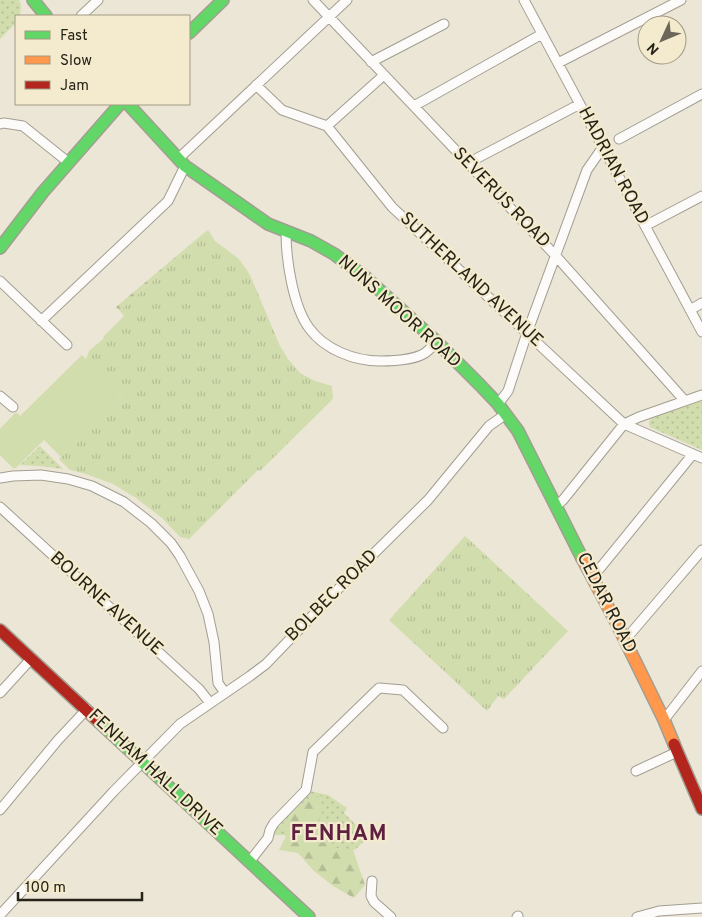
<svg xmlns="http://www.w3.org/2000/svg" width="702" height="917" font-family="Overpass,sans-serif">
<defs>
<pattern id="grass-dots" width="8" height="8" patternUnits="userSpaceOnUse" patternTransform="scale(1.25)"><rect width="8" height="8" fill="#d2ddae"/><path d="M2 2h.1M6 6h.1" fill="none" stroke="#b4bd95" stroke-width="1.8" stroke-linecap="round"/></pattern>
<pattern id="forest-firs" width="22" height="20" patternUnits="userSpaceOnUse" patternTransform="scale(1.25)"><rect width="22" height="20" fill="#d2ddae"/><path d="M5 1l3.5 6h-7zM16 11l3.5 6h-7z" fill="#b4bd95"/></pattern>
<pattern id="park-tufts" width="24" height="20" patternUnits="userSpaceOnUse" patternTransform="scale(1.25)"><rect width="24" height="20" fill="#d2ddae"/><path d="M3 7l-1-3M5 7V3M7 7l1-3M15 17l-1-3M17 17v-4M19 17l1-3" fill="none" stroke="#b4bd95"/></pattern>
</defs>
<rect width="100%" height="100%" fill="#ebe6d6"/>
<path fill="url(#grass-dots)" d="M0,0H19L21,5L20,16H16V23L0,39Z
M702,401V450L650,427C648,423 649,421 652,417Z
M40,446L63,469L39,466L20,465Z
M310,791L328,795L347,808L344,813L368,837L356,849L353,850L328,854L295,838L282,835H273L275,831Z"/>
<path fill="url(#forest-firs)" d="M208,230L120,311L116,307L205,232Z
M322,795V813L318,824V836C330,847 337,849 353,850L365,885L354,898L333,886L314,871L298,853L279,850L287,834L284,825L290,814L299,804L309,801Z"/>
<path fill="url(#park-tufts)" d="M208,230L215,241L239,259L250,275L280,346L288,359L300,373L315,381L332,386L333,398L331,401L260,471L258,470L189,539L180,537L162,518L136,498L113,484L86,474L70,470L59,459L122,396L86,359L89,351L104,338L103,337L124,316L120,311Z
M465,536L568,631L504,699L498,696L487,711L389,620Z"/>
<path fill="#d2ddae" d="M82,355L122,396L61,457L44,440L16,468H13L0,455V429L16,412L20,416Z"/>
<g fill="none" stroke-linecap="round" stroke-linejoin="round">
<defs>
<path id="street" d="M313,0L555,255L685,401
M524,0L702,332
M81,16L98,0
M371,62L444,24
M558,63L681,0
M256,85L282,110L327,126L392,207L624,424L702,458
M414,106L542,34
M0,124L4,123L23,126L68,162
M327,126L384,75
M619,139L702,94
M178,159L347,0
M468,163L580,104
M645,226L702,196
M286,232C286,260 293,306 309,328C325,350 355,361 380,361C393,361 414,360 425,353C429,350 433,346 437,342
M0,281L67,345
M690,310L702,303
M41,321L168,201L185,166
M0,396L13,407
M498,404L508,391L527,333L587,170L603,147
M0,478L13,476L41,475L68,479L92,486L124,502L151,523L171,543L180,556L199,591L208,614L214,642L218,683L225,693
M556,506L563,500L624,424L639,417L702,395
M0,507L199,689L210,703
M592,578L693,454
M625,640L702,550
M0,693L31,659
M664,720L702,671
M636,771L677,752
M0,810L58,740L87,709
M250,861L268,838L270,830L274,823L306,790L313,752L379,688L403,690L443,728
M372,881L371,896L374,902L391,917
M0,915L114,791L180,724L250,676L266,664L343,584L428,500L489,426L506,414
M517,917L518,916
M637,917L659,911L702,908"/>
<path id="fast" d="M33,0L46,16
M189,33L223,0
M128,104L185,166L268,224L311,241L334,254L364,276L437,342L480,385L498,404L518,431L582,558
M0,248L43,192L120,104
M99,722L309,917"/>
<path id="slow" d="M582,558L616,622L664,720L674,744"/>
<path id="jam" d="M0,630L99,722
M674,744L702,809"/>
</defs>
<use href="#street" stroke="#a29e92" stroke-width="11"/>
<use href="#fast" stroke="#a29e92" stroke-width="14"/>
<use href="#slow" stroke="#a29e92" stroke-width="14"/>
<use href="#jam" stroke="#a29e92" stroke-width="14"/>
<use href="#street" stroke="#fcfbf9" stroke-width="9"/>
<use href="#fast" stroke="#63d668" stroke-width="11"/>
<use href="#slow" stroke="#ff974d" stroke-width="11"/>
<use href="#jam" stroke="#b3261e" stroke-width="11"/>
</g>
<g text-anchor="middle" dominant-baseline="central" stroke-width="4.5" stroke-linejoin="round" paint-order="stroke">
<g font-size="18" fill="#252217" stroke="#f4eacd">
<text transform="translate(613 166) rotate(62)">HADRIAN ROAD</text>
<text transform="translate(501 198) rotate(46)">SEVERUS ROAD</text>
<text transform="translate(471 280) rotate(43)">SUTHERLAND AVENUE</text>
<text transform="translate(399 312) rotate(42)">NUNS MOOR ROAD</text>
<text transform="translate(332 596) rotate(-45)">BOLBEC ROAD</text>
<text transform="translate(606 603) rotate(63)">CEDAR ROAD</text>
<text transform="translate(106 604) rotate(42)">BOURNE AVENUE</text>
<text transform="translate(155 773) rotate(43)">FENHAM HALL DRIVE</text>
</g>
<g font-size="22" font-weight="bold" letter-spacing="1" fill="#5f1f3e" stroke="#f4eacd">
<text x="339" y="834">FENHAM</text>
</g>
</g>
<rect x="15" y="15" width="175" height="90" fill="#f4eacd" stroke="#a19a84"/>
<rect x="25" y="31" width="25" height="8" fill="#63d668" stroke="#a19a84"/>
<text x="60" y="40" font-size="15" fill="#252217">Fast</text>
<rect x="25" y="56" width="25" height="8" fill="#ff974d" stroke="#a19a84"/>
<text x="60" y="65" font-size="15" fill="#252217">Slow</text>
<rect x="25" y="81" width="25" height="8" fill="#b3261e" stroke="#a19a84"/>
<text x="60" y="90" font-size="15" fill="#252217">Jam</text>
<g transform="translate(662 40) rotate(226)"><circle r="24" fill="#f4eacd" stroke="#a19a84"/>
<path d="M0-4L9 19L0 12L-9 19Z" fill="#6a675a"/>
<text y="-8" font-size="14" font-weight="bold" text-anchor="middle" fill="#252217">N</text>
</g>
<path d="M18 892v8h124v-8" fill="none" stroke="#252217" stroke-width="2.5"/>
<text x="25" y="892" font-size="15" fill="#252217" stroke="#f4eacd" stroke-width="4" paint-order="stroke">100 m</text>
</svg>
